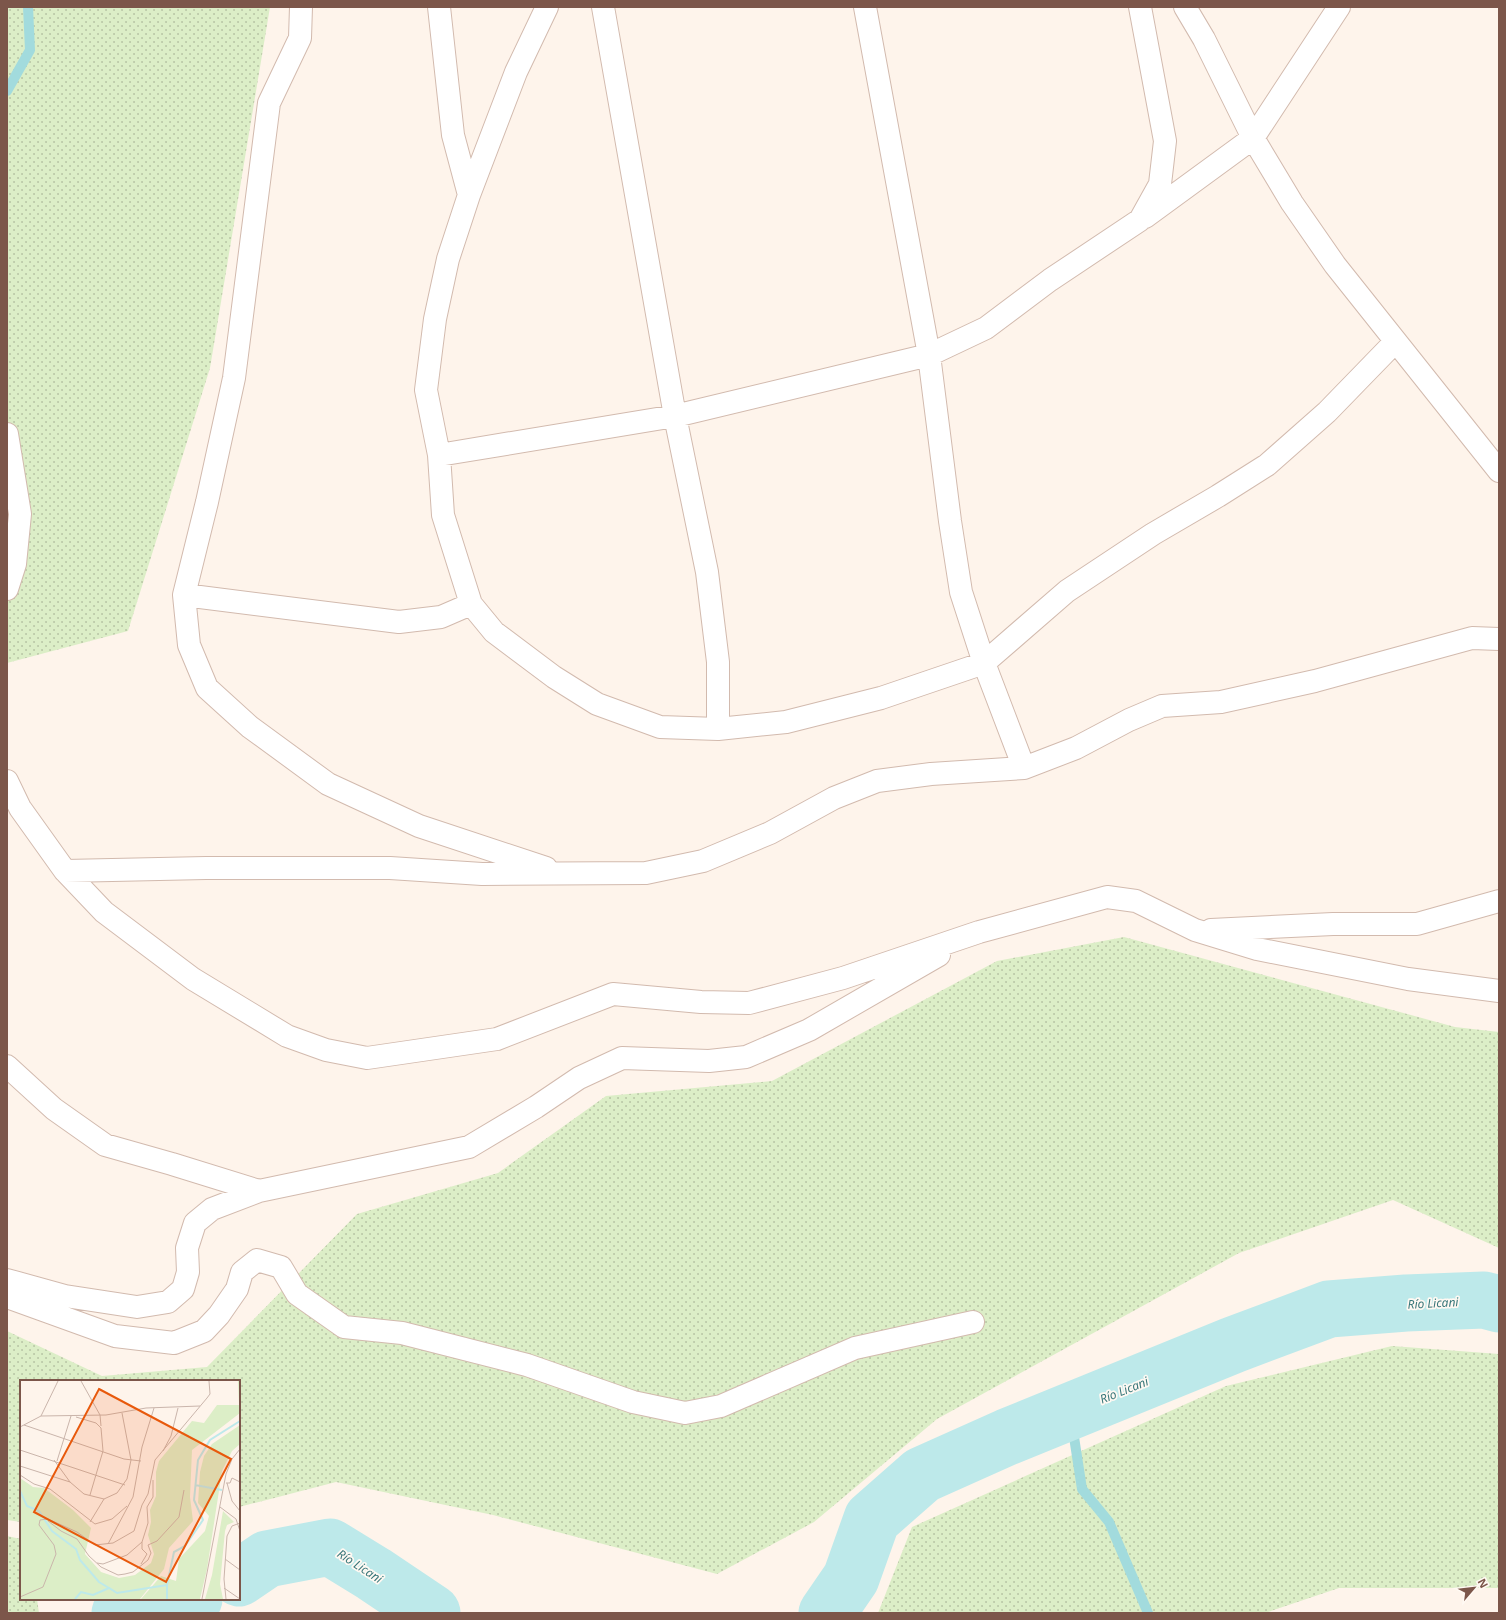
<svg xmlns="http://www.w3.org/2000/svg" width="1506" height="1620" font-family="'Noto Sans',sans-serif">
<defs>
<pattern id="grass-dots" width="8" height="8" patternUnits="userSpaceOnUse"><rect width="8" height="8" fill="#dceec7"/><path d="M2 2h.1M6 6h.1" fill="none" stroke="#b7c4a4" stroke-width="1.8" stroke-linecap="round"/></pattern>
</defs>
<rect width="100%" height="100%" fill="#fef4eb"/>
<path fill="url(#grass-dots)" d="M7,7H270L210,368L128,631L7,663Z
M1124,937L1455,1027L1499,1032V1248L1393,1200L1239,1253L937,1419L814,1522L717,1574L493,1515L336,1482L239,1507V1381H21V1522L7,1520V1331L102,1376L207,1367L357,1214L498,1173L606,1096L772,1081L997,961Z
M1392,1346L1499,1354V1588H1339L1265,1613H878L912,1527L1226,1386Z
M7,1536L21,1539V1599H37L39,1613H7Z"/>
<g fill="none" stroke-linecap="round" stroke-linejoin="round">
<path stroke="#a2dbdd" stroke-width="10" d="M7,91L30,50L28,7
M1070,1411L1082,1489L1109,1522L1148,1613"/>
<path stroke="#bde9ea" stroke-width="57" d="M239,1578L267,1559L330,1547L374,1574L432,1613
M120,1613L194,1599
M827,1613L851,1578L872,1519L922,1475L1007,1437L1233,1345L1329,1309L1406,1303L1484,1300L1499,1304"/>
<defs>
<path id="minor" d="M301,7L300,38L269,103L234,378L207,502L184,595L189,645L207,688L250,727L328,784L419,826L546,868
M439,7L453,135L469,195
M547,7L516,72L469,195L448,259L435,319L426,390L439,455L443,515L471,604L494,632L554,677L597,704L660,727L718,729L786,722L881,698L984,663L1067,591L1153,534L1218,496L1267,465L1327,412L1395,342
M603,7L675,416L707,572L718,662V729
M865,7L929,355L950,521L961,592L984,663L1024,768
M1185,7L1204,39L1253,138L1292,203L1335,265L1499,471
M1145,217L1253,138L1339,7
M7,434L20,514L15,564L7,589
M439,455L675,416L929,355L986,328L1050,280L1140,220L1160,184L1165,141L1140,7
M184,595L399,622L441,617L471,604
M7,781L20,808L65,871L104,912L193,979L287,1036L326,1050L367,1058L497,1039L613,994L701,1002L749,1003L843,978L979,932L1107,897L1136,901L1195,930L1257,949L1408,979L1499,991
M65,871L206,868H390L482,874L646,873L703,861L770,833L834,798L877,781L931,774L1024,768L1076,748L1129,720L1162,706L1221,702L1315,681L1472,638L1499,639
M1211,930L1333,924H1417L1499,901
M7,1066L54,1109L105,1145L172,1164L259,1191L469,1147L536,1107L579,1078L622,1058L709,1061L746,1057L809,1030L939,955
M7,1280L65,1296L137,1307L168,1302L183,1289L188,1272L187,1248L195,1223L212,1209L259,1191
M7,1297L115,1336L174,1343L204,1331L219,1315L237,1289L242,1272L257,1260L281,1267L297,1294L344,1327L402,1333L527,1365L633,1402L685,1413L721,1406L855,1348L973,1322"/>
</defs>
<use href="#minor" stroke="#d2baae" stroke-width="24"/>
<use href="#minor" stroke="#fff" stroke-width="22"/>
</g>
<g text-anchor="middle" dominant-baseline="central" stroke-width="3.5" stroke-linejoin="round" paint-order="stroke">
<g font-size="12" font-style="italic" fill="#39777a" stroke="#fff9f3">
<text transform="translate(1433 1303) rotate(-3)">Río Licani</text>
<text transform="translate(1124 1390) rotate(-22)">Río Licani</text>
<text transform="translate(360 1566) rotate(33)">Río Licani</text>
</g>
</g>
<g transform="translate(20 1380)">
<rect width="220" height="220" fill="#fef4eb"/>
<path d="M218,1H220V33L172,70L170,117L173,141L149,168L144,189L120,219H0V98L13,107L24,108L53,130L71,148L65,174L81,192L99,198L115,195L131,183L134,174L128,155L131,142L130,130L136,116V92L139,81L172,41L184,43L197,25H219ZM220,45V64L212,71L202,91L187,189L180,219H121L141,196L156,201L159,179L185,151L189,136L178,123L180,92L184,76L192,64ZM203,131L214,142L207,145L205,151L200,204L203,219H185L192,195Z" fill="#dceec7"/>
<path fill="none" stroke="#bde9ea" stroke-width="2" d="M175,105L202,110M0,111L7,126L19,131L32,151L56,169L60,180L79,202L89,208M55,219L61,212L73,215L89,208L97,213L147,205M147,219V205L154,172L165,166L183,140L174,120L178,80L190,60L220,41"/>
<path fill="none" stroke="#cab5ab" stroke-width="1" d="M61,1L80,35L81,46M21,36L38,1M56,37L76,43L81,48L83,71L70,115M4,45L104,79L121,81M0,47L21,36L86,35L126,28L180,26M0,70L105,105M143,71L151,56L158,28M34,80L50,102L64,114L84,119L97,113L107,99L111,80L102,33M37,81L51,36M0,86L50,102M0,95L14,104L30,109L75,144L92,139L107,126M206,103H210L212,98L220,102M207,103L212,121L220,131M200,127L216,139L220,151M28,141L41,151L57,159L69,176L81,187L98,195L105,194L113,192L128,180L131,173L128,165L137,161L159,137L164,110M70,142L84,119M88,164L113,117L122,67L134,28M205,179L220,190M77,183L83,184L107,175L122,162L128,143L127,127L133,117V100M121,184L127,174L122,169V162M204,208L220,219M0,217L23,207L36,174L34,165L19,145L20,140L28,139L57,152L75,165L93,163L114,151L122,125L128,114L135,80L187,18L190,14L189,1M182,219L206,94L212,79L220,69M206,219L204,199L207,156L212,146L220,143"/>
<path fill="#e8590c" fill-opacity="0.15" stroke="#e8590c" stroke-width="2" d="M79,9L211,79L146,202L14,132Z"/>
<rect width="220" height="220" fill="none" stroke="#7c564a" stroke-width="2"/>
</g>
<rect width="1506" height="1620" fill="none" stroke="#7c564a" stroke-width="16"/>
<g transform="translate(1474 1588) rotate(62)" stroke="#fff9f3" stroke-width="3" paint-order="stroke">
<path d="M0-3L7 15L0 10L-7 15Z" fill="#7c564a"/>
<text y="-6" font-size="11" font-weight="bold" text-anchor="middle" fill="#7c564a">N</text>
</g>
</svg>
